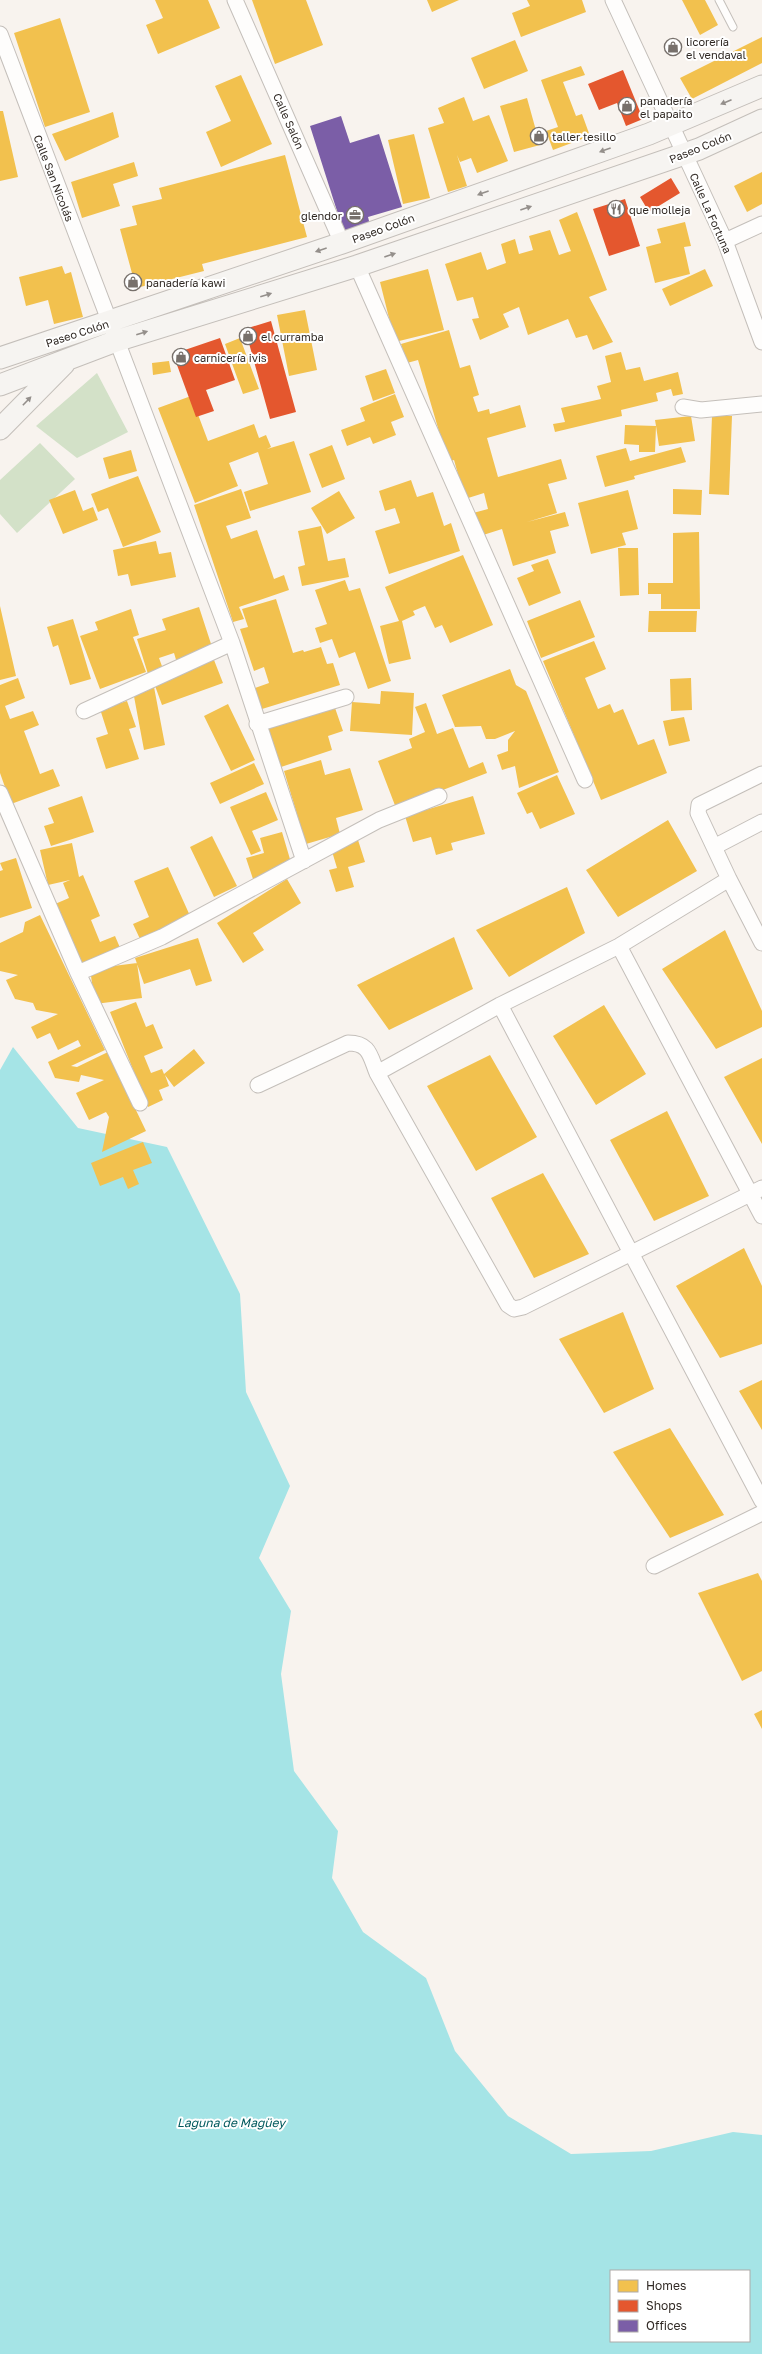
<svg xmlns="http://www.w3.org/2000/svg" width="762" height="2354" font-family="'Golos Text',sans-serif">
<rect width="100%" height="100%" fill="#f8f3ee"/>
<path fill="#d3e1c8" d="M97,373L128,432L77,458L36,426Z
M40,443L75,479L17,533L0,514V480Z"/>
<path fill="#a5e4e6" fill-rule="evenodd" d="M13,1047L78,1128L167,1147L240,1294L246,1392L290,1486L259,1558L291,1611L281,1674L294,1771L338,1831L332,1878L363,1932L426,1978L455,2051L508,2116L571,2154L651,2151L733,2132L762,2135V2354H0V1070ZM611,2271H749V2341H611Z"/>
<path fill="#f2c14e" d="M155,0H208L220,28L158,54L146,25L163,18Z
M252,0H306L323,45L275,64Z
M427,0H459L432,12Z
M527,0H582L586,12L521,37L512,13L530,6Z
M682,0H705L718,25L700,35Z
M60,18L90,112L45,127L14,33Z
M762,37V63L692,99L680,78Z
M515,40L528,71L484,89L471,58Z
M581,66L585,75L563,82L576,116L582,114L590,136L553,150L546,131L558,127L541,80Z
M241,75L272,144L221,167L206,132L231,121L215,86Z
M464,97L473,121L489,115L508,161L477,173L471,158L460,162L457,155L467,186L448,192L428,128L444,123L438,108Z
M527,98L540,145L514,152L500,106Z
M0,111H3L18,177L0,181Z
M113,112L119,137L65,161L52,134Z
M414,134L430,198L403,204L388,140Z
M285,155L307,237L202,264L204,271L136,288L120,229L137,225L132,206L162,199L159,188Z
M134,162L138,176L113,184L120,206L82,218L71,182Z
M762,172V204L747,212L734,186Z
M577,212L607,290L589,297L613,342L593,350L587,335L576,338L568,319L528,335L519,307L503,314L509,327L480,340L472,319L479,318L473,297L457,301L445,264L481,252L487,270L506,263L501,244L515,239L519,254L533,250L529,236L550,230L559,255L571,251L587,293L559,220Z
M685,222L691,246L684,247L690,274L655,283L646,247L661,243L657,229Z
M62,266L65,274L71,272L83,317L54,324L48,300L26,306L19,277Z
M428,269L444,330L395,342L380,282Z
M705,269L713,286L670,306L662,289Z
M305,310L317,370L289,376L277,315Z
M449,330L460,368L470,365L479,395L473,397L478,412L489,409L490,414L520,405L526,427L487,438L498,477L561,459L567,479L548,484L557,513L527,522L565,512L569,526L550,531L556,553L513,566L502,529L480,536L473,513L488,509L484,493L465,499L454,460L448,462L418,360L407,363L401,344Z
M240,338L259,389L243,394L225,344Z
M621,352L626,370L640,367L644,381L678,372L683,394L673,396L671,389L656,393L658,401L621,410L622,416L555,432L553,424L565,422L561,408L601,399L597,386L611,382L605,356Z
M169,361L171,372L153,375L152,363Z
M386,369L395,393L373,401L365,376Z
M395,394L404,417L391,422L396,435L373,444L370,437L347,446L341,430L365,421L360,408Z
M191,396L208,441L254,424L259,438L266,435L271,447L267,449L294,441L311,492L250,511L244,492L268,484L258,452L229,463L238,486L195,503L158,408Z
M691,416L695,441L659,446L656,426L655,452H639V445L624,444L625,425L656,426L655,420Z
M712,416H732L729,495L709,494Z
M332,445L345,479L322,488L309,454Z
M681,447L686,462L634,476L635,479L605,487L596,456L626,448L630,461Z
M131,450L137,471L109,479L103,458Z
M138,476L161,532L123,547L108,508L98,512L91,494Z
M411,480L417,497L433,492L444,526L451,523L460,551L389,574L375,531L400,523L395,508L385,511L379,491Z
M241,489L251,518L226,526L231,539L257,530L274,579L284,575L289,590L239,607L244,619L233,622L194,505Z
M673,489L702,490L701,515L673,514Z
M75,490L83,511L93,507L98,520L63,534L49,500Z
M628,490L638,529L622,533L626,545L591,554L578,503Z
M339,491L355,518L327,534L311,508Z
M321,526L328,561L345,558L349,577L302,586L298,567L305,565L298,531Z
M699,532L700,609H661V594H648V583H673V533Z
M156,541L159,554L171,552L176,577L131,586L128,574L118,576L113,550Z
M618,548H638L639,595L620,596Z
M463,555L493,625L450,643L442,625L435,628L425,606L413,611L415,615L402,621L411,659L389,664L380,626L399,621L385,587Z
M548,559L561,593L529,606L517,578L534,571L531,565Z
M345,580L349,591L360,588L391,681L368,689L355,652L339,658L332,639L320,643L315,628L327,624L315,590Z
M276,599L293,653L303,650L304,652L321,647L327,664L333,663L340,685L262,709L255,688L269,683L264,667L254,671L240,629L248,627L242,609Z
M580,600L595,637L541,658L527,621Z
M0,606L16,676L0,680Z
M199,607L213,650L177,663L174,653L159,658L163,669L148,674L137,639L166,630L162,619Z
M131,609L139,635L133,637L146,672L100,689L80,636L98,630L95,622Z
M649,611H697L696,632H648Z
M73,619L91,679L70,685L58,645L53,647L47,627Z
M594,641L606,669L585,678L598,709L610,704L614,713L623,709L638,745L654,739L667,773L601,800L543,661Z
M214,660L223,683L162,705L154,683Z
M510,669L516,685L526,691L559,772L519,788L515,766L502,770L497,755L508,751V740L515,731L495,739H486L481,726L455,727L442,695Z
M18,678L25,698L5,706L10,719L33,711L39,725L24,731L40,774L53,769L60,786L11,804L0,773V685Z
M691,678L692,710L671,711L670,679Z
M154,687L165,745L144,750L133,691Z
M381,691L414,693L412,735L350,731L352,702L380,704Z
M127,701L136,727L129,729L139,759L106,769L96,738L108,734L100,709Z
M426,703L437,734L453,728L469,768L483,762L487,773L396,808L378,761L412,748L409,739L425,732L415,707Z
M228,704L255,760L231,771L204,716Z
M334,705L343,731L328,736L332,750L278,768L264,729Z
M684,717L690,741L669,746L663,721Z
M321,760L325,775L350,768L363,810L336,818L340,834L306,844L284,771Z
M254,763L264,784L220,804L210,783Z
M557,775L575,814L540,829L532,812L527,814L517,793Z
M266,792L278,820L252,831L261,851L251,855L230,807Z
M82,796L94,832L51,846L44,826L54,823L48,808Z
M473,796L485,834L451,843L453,850L436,855L431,837L413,842L405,816Z
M668,820L697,871L618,917L586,870Z
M282,832L292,866L253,879L246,858L264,853L260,838Z
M212,836L237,886L214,897L190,847Z
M358,840L365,862L348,867L354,887L336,892L329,870L337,868L331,848Z
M72,843L79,877L83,875L100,916L91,920L100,942L115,936L121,950L81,966L55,904L69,898L63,883L70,880L48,885L40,850Z
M16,858L32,908L0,918V871L3,870L0,863Z
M168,867L191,918L140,939L133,924L149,917L134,881Z
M287,879L301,903L253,933L264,950L243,963L217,923Z
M567,887L585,933L509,977L476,930Z
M40,915L105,1050L71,1066L77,1067L108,1052L146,1131L102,1152L109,1117L106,1112L89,1120L76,1093L104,1080L81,1075L79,1082L55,1078L48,1062L81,1046L78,1040L58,1050L50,1033L37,1039L31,1027L58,1014L36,1010L33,1003L15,999L6,980L18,975L0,971V943L23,932L25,922Z
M725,930L762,1011V1027L716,1049L662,969Z
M454,937L473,989L389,1030L357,985Z
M198,938L212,981L196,986L190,969L144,984L135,958Z
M137,963L142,998L95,1004L90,969Z
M136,1002L146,1027L153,1024L163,1048L144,1056L151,1073L162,1069L164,1074L194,1049L205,1063L174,1087L165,1075L169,1086L159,1090L163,1100L148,1107L110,1012Z
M604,1005L646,1074L596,1105L553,1036Z
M490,1055L537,1137L476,1171L427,1086Z
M762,1058V1144L724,1077Z
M667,1111L709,1196L654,1221L610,1140Z
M143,1142L152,1163L133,1170L139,1184L128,1189L123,1177L100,1186L91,1163Z
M543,1173L589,1254L534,1278L491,1198Z
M744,1248L762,1286V1344L720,1358L676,1286Z
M623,1312L654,1389L604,1413L559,1339Z
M762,1380V1430L739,1391Z
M670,1428L724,1515L670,1538L613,1452Z
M758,1573L762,1581V1671L742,1681L698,1593Z
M762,1710V1729L754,1714Z"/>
<path fill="#e4572e" d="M623,70L643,119L626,126L617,103L599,110L588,84Z
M671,178L680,193L649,212L640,197Z
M625,199L640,246L609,256L593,209Z
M271,321L296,412L270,419L245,329Z
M220,338L235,380L206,390L214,411L196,417L173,354Z"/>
<path fill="#7b5ea7" d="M341,116L350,143L379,134L402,207L368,217L370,225L344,233L310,126Z"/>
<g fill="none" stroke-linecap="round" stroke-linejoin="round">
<defs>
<path id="service" d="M719,0L733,27"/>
<path id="minor" d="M235,0L342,243
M613,0L725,241L762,342
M0,34L232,643L304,861
M725,241L762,224
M357,266L585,780
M683,407L701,410L762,404
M84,711L232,643
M257,724L346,697
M762,774L699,805L698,813L729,879L762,943
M0,793L78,973L140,1103
M714,847L762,822
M619,946L762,1216
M78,973L162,937L379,820L439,796
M500,1005L762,1501
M377,1073L500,1005L619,946L729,879
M258,1085L348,1043C370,1043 370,1056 377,1073L508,1305L514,1309L523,1307L762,1188
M654,1566L762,1513"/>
<path id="secondary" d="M0,358L342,243L649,134L762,86
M0,385L116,341L357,266L699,149L762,120
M0,429L64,364"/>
</defs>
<use href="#service" stroke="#c4bfba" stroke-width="9"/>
<use href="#minor" stroke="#c4bfba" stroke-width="17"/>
<use href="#secondary" stroke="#c4bfba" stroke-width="23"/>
<use href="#service" stroke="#fefdfc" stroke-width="7"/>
<use href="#minor" stroke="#fefdfc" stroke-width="15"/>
<use href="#secondary" stroke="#f6f4f1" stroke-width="21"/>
</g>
<defs><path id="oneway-solid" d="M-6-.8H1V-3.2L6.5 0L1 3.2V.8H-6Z"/></defs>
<g fill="#948f8b">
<use href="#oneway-solid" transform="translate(726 102) rotate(157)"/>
<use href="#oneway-solid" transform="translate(605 150) rotate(160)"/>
<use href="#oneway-solid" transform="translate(483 193) rotate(160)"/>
<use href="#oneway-solid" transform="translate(526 208) rotate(-19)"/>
<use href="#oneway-solid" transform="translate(321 250) rotate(161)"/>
<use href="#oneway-solid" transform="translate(390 255) rotate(-19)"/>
<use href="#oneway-solid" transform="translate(266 295) rotate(-17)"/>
<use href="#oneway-solid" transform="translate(142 333) rotate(-17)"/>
<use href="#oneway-solid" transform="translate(27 401) rotate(-46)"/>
</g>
<defs>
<symbol id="shop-ring" viewBox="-11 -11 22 22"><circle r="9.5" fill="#fff" stroke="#77706b" stroke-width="1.5"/><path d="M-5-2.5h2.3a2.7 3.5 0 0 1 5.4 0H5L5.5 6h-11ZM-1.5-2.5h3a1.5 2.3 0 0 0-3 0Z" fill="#77706b"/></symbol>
<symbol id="restaurant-ring" viewBox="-11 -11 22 22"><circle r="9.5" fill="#fff" stroke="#77706b" stroke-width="1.5"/><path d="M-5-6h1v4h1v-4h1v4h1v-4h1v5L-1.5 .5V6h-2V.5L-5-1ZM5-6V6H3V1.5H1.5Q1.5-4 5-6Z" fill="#77706b"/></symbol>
<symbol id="office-ring" viewBox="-11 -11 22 22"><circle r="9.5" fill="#fff" stroke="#77706b" stroke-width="1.5"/><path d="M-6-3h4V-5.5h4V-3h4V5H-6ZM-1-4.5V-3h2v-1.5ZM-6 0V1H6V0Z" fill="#77706b"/></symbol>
</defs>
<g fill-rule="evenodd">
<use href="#shop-ring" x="663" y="37" width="20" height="20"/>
<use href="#shop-ring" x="617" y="96" width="20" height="20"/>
<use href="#shop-ring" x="529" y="126" width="20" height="20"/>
<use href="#restaurant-ring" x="606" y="199" width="20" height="20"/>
<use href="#office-ring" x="345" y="205" width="20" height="20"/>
<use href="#shop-ring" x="123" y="272" width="20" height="20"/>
<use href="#shop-ring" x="238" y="326" width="20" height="20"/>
<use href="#shop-ring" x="171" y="347" width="20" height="20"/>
</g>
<g text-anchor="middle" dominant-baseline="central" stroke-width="4" stroke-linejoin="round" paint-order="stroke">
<g font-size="11" fill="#312a25" stroke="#fff" text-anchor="start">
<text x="686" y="41">licorería<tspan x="686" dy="13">el vendaval</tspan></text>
<text x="640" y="100">panadería<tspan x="640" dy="13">el papaito</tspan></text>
<text x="552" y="136">taller tesillo</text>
<text x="629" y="209">que molleja</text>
<text x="342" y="215" text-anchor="end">glendor</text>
<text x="146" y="282">panadería kawi</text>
<text x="261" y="336">el curramba</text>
<text x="194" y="357">carnicería ivis</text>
</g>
<g font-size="11" fill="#312a25" stroke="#fff">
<text transform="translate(289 121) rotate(66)">Calle Salón</text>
<text transform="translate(700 147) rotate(-22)">Paseo Colón</text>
<text transform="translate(54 178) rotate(69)">Calle San Nicolás</text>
<text transform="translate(711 213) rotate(66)">Calle La Fortuna</text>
<text transform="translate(383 228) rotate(-20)">Paseo Colón</text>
<text transform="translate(77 333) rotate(-18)">Paseo Colón</text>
</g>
<g font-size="12" font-style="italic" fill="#01595d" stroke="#fff">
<text x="231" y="2122">Laguna de Magüey</text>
</g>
</g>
<rect x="610" y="2270" width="140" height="72" fill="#ffffff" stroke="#adaaa8"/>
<rect x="618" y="2280" width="20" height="12" fill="#f2c14e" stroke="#adaaa8"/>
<text x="646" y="2290" font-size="12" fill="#312a25">Homes</text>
<rect x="618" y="2300" width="20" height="12" fill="#e4572e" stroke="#adaaa8"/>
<text x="646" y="2310" font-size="12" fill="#312a25">Shops</text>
<rect x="618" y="2320" width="20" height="12" fill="#7b5ea7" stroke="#adaaa8"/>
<text x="646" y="2330" font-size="12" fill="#312a25">Offices</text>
</svg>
